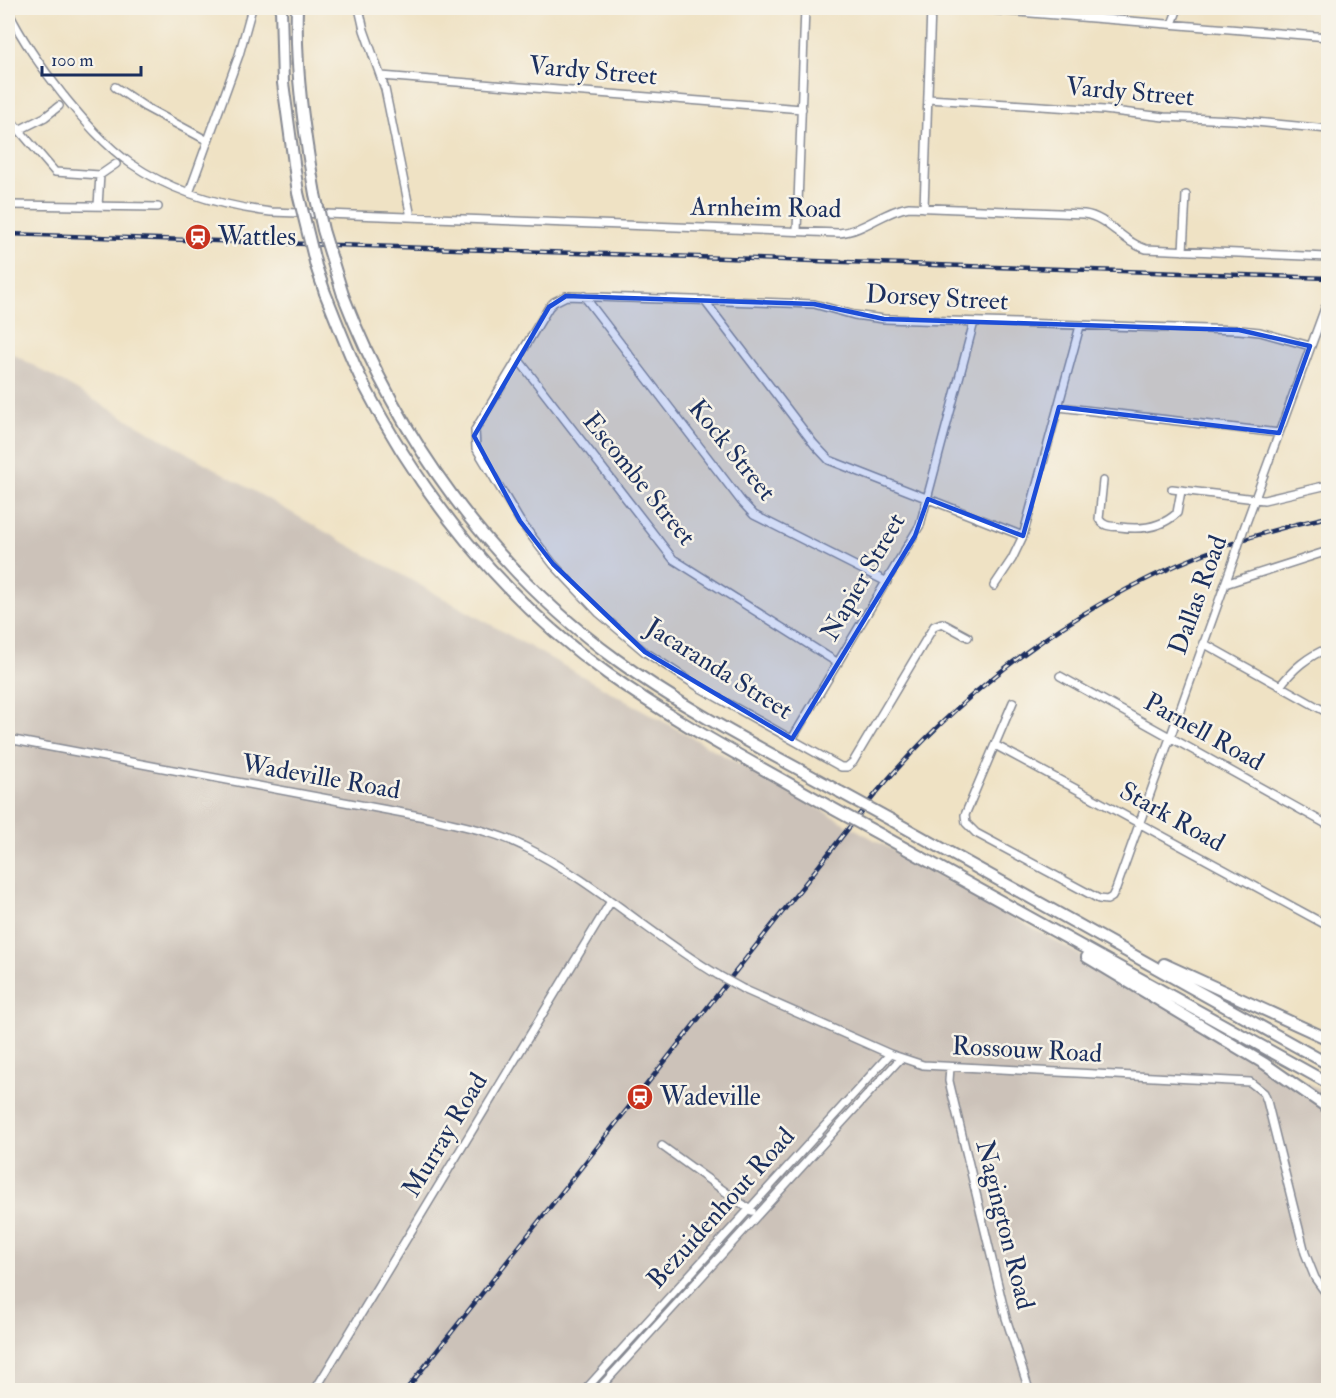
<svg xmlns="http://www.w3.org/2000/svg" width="1336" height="1398" font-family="'IM FELL Double Pica',serif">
<rect width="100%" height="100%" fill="#f7f3e8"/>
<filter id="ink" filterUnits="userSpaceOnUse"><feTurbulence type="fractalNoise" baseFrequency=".0167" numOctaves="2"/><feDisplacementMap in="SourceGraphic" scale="12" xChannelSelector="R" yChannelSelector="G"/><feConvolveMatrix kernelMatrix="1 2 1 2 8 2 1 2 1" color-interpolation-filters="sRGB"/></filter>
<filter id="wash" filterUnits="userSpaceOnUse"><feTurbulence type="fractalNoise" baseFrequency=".008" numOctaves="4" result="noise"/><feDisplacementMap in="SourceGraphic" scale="24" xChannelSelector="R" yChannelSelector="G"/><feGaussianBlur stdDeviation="1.35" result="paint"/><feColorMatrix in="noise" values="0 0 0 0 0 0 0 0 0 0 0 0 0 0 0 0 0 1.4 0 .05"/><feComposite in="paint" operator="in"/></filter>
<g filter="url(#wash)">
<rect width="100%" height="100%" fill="#efe2c4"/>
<path fill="#ccc2b9" d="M8,351L336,538L1328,1094V1390H8Z"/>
</g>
<g filter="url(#ink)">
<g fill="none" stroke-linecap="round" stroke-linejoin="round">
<defs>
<path id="minor" d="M359,8L364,30L385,89L411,217
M968,8L1328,37
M8,11C23,42 42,68 63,95C83,119 104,145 130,163C172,192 222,206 271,212L839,233C865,231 883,211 909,207L1084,214C1108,217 1122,242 1146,249L1328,257
M1172,24L1178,8
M381,76L802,109
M115,87L145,107L208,141
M928,99L1104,110L1164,117L1234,120L1328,129
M8,117L55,172L100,175L116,164
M19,130L45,117L59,106
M189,193L239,55L252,8
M8,205L158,207
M98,206L100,175
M924,208L931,8
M797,231L805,8
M1183,251L1186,195
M584,296L741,501L754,515L887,582
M704,300L814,444L829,460L1023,536
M518,359L673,559L838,663
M1059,407L1279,433
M1103,481L1099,519C1104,527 1111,526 1120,527C1141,530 1161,528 1177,513L1181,491
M1172,489L1264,500L1328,485
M1242,534L1325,308L1328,304
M1225,584L1328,551
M994,586L1012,559L1023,536L1080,326
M968,637L942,623L934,626L853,762L847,767H841L702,689L645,652L599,613L553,564L520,521L476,448L475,430L549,307L554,302L566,296L814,304L854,315L884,319L1239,330L1260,332L1310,346
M1203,643L1328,713
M1060,676L1328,825
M1280,686C1294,668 1307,657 1328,648
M1013,702L965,815L966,823L976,833L1099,899L1107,900L1112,897L1116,889L1235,556
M8,739L430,818C461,826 494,831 523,846C593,880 651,936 718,975
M792,739L920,525L974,322
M995,745L1328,926
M743,989L890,1054L923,1065L1250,1082L1264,1093L1267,1101L1305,1253L1315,1278L1328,1296
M950,1067L949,1081L1006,1318L1029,1390
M662,1146L752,1211
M315,1390L611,901
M585,1390L890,1054
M598,1390L901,1058"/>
<path id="highway" d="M281,8L283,83L298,193
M297,8C295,70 304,132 315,194
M325,293C337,322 348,352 362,381C420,495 503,599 608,674C678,724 756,764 830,807
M343,295C399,440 491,568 617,660C687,711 765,750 840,792
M893,821L1328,1064
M883,836L1328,1083
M1087,957L1265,1064L1328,1108
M1164,964L1328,1039"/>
</defs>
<use href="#minor" stroke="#858891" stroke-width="10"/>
<use href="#highway" stroke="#858891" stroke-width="14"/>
<use href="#minor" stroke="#fff" stroke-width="7"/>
<use href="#highway" stroke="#fff" stroke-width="10"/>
<defs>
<path id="rail" d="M8,234L1328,278
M406,1390L877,792C993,654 1151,553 1328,517"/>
</defs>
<use href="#rail" stroke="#1b2f5e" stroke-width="4.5"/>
<use href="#rail" stroke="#f7f3e8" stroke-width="2" stroke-dasharray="7" stroke-linecap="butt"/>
<defs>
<path id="minor-bridge" d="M1235,556L1242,534
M718,975L743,989"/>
<path id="highway-bridge" d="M298,193L316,266L325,293
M315,194L323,230L343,295
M840,792L893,821
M830,807L883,836"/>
</defs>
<use href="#minor-bridge" stroke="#858891" stroke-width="10" stroke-linecap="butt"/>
<use href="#highway-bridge" stroke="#858891" stroke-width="14" stroke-linecap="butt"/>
<use href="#minor-bridge" stroke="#fff" stroke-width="7"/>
<use href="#highway-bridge" stroke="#fff" stroke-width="10"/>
</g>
</g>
<path fill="#1d4ed8" fill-opacity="0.2" stroke="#1d4ed8" stroke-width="4.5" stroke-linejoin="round" d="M566,296L814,304L884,319L1239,330L1310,346L1279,433L1059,407L1023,536L928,499L915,536L792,739L645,652L553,564L520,521L474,436L549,307Z"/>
<defs>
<symbol id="station-disc" viewBox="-11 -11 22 22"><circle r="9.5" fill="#c8321e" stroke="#f7f3e8"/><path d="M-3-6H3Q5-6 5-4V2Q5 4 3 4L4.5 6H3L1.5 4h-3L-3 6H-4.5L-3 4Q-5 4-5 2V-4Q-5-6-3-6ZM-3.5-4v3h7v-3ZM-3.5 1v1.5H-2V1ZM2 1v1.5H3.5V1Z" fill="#fff"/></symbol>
</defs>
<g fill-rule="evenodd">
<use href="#station-disc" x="183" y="222" width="30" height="30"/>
<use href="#station-disc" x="625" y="1082" width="30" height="30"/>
</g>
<g text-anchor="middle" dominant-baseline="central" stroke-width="5" stroke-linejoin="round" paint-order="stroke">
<g font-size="26" fill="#1b2f5e" stroke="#f7f3e8">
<text transform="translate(593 71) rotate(5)">Vardy Street</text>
<text transform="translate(1130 92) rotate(5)">Vardy Street</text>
<text transform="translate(766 208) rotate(1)">Arnheim Road</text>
<text transform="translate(937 298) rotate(3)">Dorsey Street</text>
<text transform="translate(732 450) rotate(51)">Kock Street</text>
<text transform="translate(639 479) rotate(51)">Escombe Street</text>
<text transform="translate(863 577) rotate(-60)">Napier Street</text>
<text transform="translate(1198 595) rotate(-70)">Dallas Road</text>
<text transform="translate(719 669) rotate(32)">Jacaranda Street</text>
<text transform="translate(1204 732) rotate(29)">Parnell Road</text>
<text transform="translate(321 777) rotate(10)">Wadeville Road</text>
<text transform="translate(1172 817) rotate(29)">Stark Road</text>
<text transform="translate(1027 1050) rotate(3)">Rossouw Road</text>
<text transform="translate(445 1135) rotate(-59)">Murray Road</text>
<text transform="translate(721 1208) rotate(-48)">Bezuidenhout Road</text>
<text transform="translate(1005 1225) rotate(76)">Nagington Road</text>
</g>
<g font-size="26" fill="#1b2f5e" stroke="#f7f3e8" text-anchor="start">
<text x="218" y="237">Wattles</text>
<text x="660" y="1097">Wadeville</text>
</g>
</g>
<rect width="1336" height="1398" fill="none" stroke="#f7f3e8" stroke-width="30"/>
<path d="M42 66v9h99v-9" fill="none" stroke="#1b2f5e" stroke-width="3"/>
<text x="51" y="66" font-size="18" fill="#1b2f5e" stroke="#f7f3e8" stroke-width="4.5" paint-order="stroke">100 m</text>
</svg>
